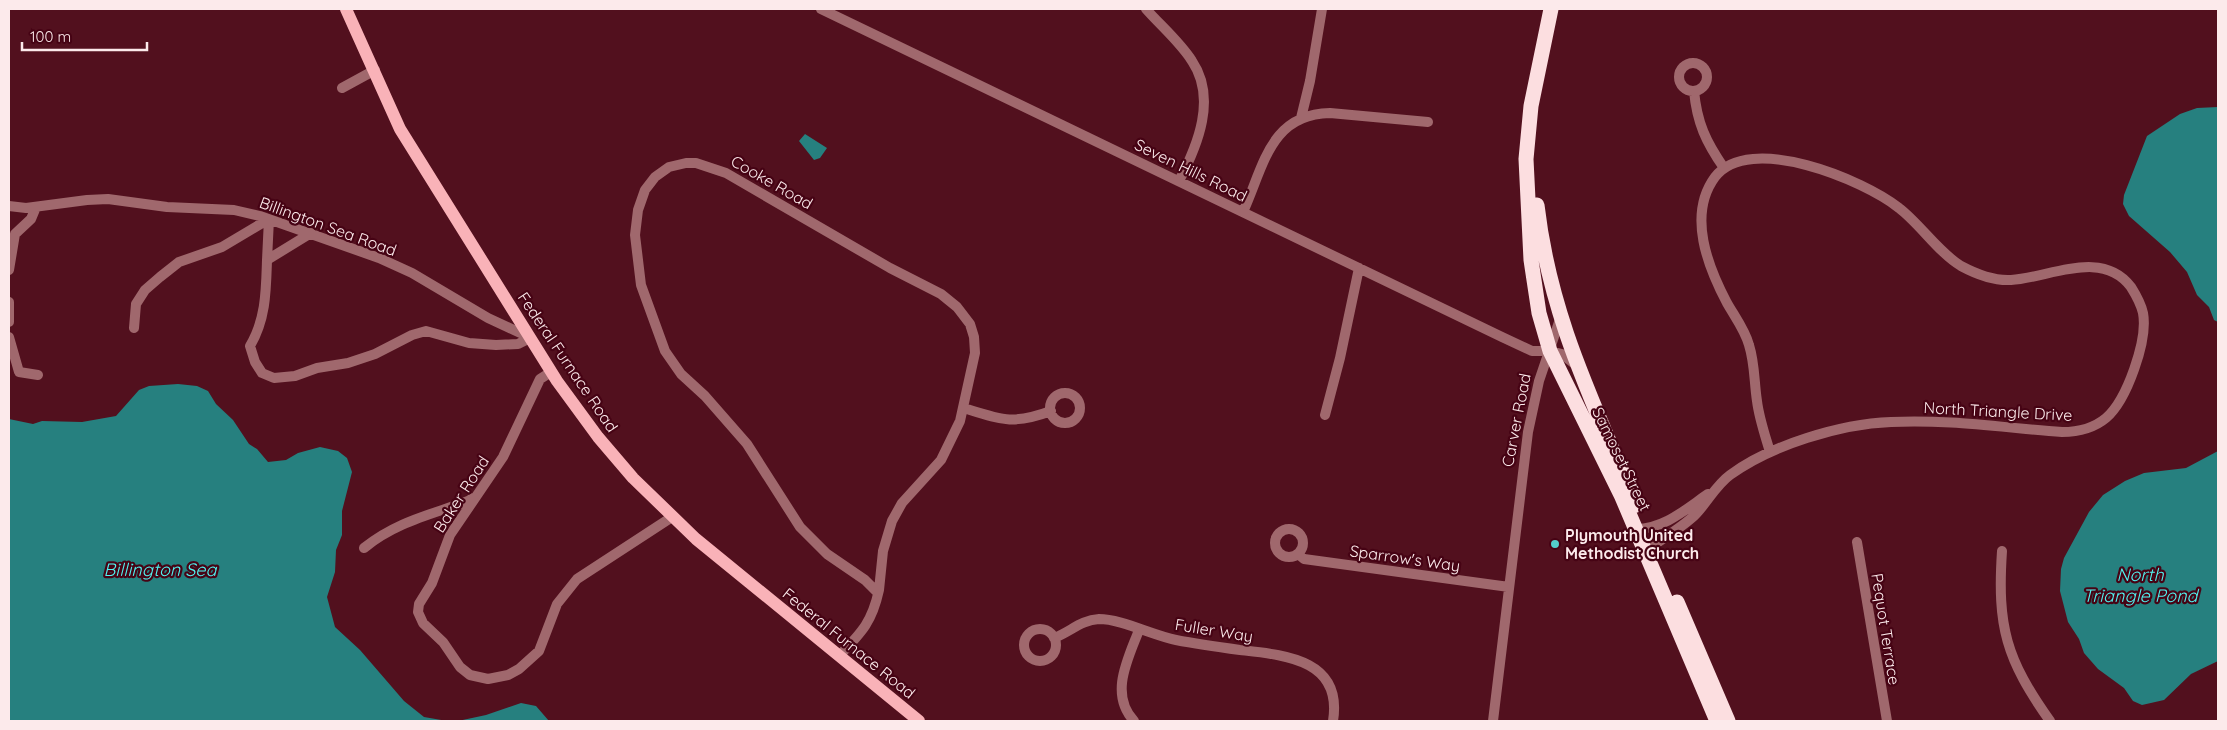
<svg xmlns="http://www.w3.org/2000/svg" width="2227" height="730" font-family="Quicksand,sans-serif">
<rect width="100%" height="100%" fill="#52101e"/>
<path fill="#26807f" d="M2218,107V322L2214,320L2209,307L2197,295L2187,272L2170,252L2129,216L2123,204L2124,195L2147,136L2180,114L2197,108Z
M805,134L827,148L820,158L814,160L799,141Z
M178,384L197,386L208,391L216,404L233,420L249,444L257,449L268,462L286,460L298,453L320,447L338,451L347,458L352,472L342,511V535L336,550L335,572L327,597L335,627L360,650L404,701L424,717L447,721H9V419L33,424L42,421L82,422L116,416L139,390L149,386Z
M2218,451V661L2191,674L2164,700L2142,705L2133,701L2124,688L2098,669L2084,653L2079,639L2068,622L2060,591L2061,569L2064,558L2089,512L2103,495L2125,481L2144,473L2186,468Z
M521,703L536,706L549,721H458L486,715Z"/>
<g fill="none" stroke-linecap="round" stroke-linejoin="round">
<path stroke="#a0686d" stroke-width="10" d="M821,9L1502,337L1532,351H1550L1562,354L1576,365
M1146,9C1161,26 1180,42 1192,61C1217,98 1198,145 1179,181
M1679 77a14 14 0 1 1 28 0a14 14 0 1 1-28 0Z
M342,88L375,70
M1694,91C1697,123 1706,142 1724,168
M1301,118L1310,81L1322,9
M9,206L26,208L87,200L108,199L167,207L234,210L260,216L379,258L412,273L488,318L529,337
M1243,212C1264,166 1270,114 1330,113L1428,122
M311,233L267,260C266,291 266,319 250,346L255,362L262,373L274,378L295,376L317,368L348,363L375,354L412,335L426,331L469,343L496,345L518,344L530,338
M9,270L15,234L31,219L36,207
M9,302V322
M134,328L136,304L145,290L160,277L179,262L222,247L269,219L267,260
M9,337L19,372L38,375
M551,372L540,379L503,457L450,535L432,583L419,604L418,612L423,623L443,642L460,667L470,675L488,679L508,675L519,669L539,651L557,604L577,579L672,517
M1050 408a15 15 0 1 1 30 0a15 15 0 1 1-30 0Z
M964,408C1002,420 1013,425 1051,411
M1325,415L1340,358L1359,268
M1275 543a14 14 0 1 1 28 0a14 14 0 1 1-28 0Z
M1636,529C1664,529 1686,509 1708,494
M1857,542L1887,721
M364,548C396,522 430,515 468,501L473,498
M1645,551C1662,539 1680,529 1695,515C1707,503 1716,485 1730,475C1771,445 1840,424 1891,422C1947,419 2005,428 2062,432C2077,432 2094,428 2106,418C2127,400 2148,340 2143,313C2141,304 2136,295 2131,287C2102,248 2049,278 2011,280C1994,281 1976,274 1961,266C1939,253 1920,224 1899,208C1864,180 1749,132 1715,177C1687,215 1708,267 1727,303C1735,317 1745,330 1749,345C1755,364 1754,382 1757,401C1759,418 1765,435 1770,452
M2002,551C1997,627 2006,659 2050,721
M1298,554L1304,559L1509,587
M1024 645a16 16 0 1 1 32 0a16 16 0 1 1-32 0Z
M1054,638C1070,632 1081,620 1099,619C1121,619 1152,635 1176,640C1197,644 1218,647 1240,650C1284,655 1343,659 1333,721
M840,655C862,632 872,622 879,590L883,551L892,521L902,503L941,460L960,421L975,353L974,337L970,324L957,307L941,294L890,268L726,173L696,163H686L669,167L655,177L645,190L638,210L635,235L641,285L665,351L681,374L705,396L747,444L800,527L827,554L865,580L878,593
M1134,721C1109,694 1128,659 1139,630
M1493,721L1528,432L1539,381L1560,319"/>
<path stroke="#f9b2b8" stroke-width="12" d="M346,9L400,129L557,381L598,437L633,478L696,539L919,721"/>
<path stroke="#fcdee0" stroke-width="15" d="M1551,9L1531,106L1526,159L1531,260L1539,313L1550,351L1622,497L1717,721
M1537,205C1550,318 1594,403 1636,505
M1677,602L1728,721"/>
</g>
<circle fill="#53cdcb" stroke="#460314" stroke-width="2" cx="1555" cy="544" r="5"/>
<g text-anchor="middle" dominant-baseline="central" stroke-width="4.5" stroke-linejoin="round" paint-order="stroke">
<g font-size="16" fill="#fceaeb" stroke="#460314">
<text transform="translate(1191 170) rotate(26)">Seven Hills Road</text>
<text transform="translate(772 182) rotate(30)">Cooke Road</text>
<text transform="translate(328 226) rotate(20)">Billington Sea Road</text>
<text transform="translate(568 362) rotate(56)">Federal Furnace Road</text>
<text transform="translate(1998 411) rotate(3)">North Triangle Drive</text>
<text transform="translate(1516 420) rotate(-79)">Carver Road</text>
<text transform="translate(1622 459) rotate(64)">Samoset Street</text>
<text transform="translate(461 494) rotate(-57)">Baker Road</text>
<text transform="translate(1405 558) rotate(8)">Sparrow's Way</text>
<text transform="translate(1886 629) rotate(81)">Pequot Terrace</text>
<text transform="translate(1214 630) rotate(9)">Fuller Way</text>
<text transform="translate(849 643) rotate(39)">Federal Furnace Road</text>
</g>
<g font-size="16" font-weight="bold" fill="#fceaeb" stroke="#460314" text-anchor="start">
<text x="1565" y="535">Plymouth United<tspan x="1565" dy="18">Methodist Church</tspan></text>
</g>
<g font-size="18" font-style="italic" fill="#51f5f2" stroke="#460314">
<text x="160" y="569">Billington Sea</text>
<text x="2140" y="574">North<tspan x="2140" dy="21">Triangle Pond</tspan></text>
</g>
</g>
<rect width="2227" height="730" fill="none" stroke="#fceaeb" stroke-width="20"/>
<path d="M22 42v8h125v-8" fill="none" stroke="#fceaeb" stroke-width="2.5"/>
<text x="30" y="42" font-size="15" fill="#fceaeb" stroke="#460314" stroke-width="4" paint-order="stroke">100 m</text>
</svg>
